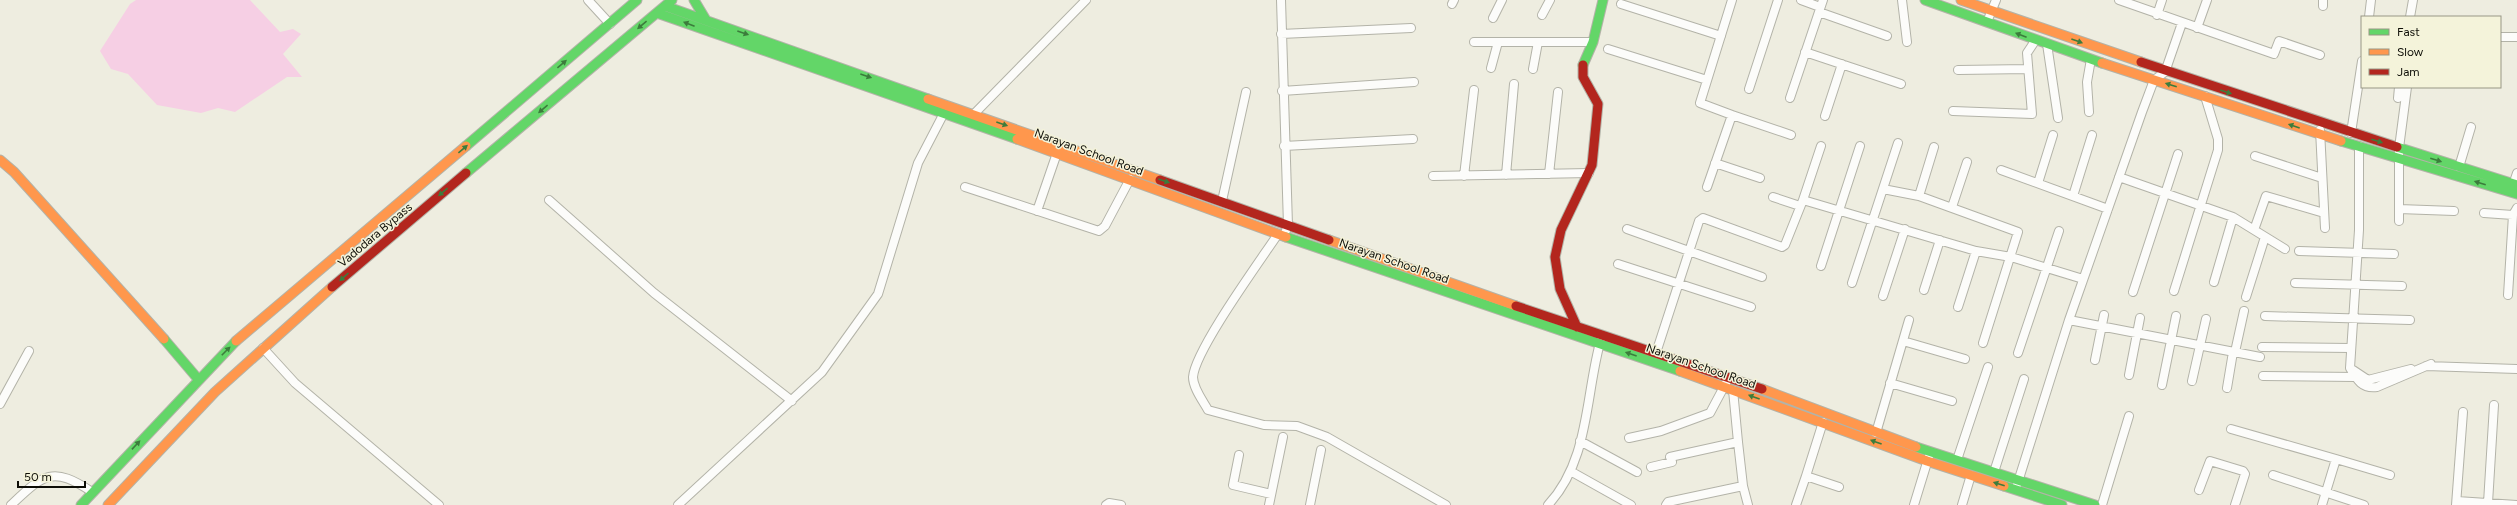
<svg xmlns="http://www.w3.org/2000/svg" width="2517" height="505" font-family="Figtree,sans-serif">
<rect width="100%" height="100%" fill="#eeede0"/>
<path fill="#f6cfe4" d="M136,0H250L280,32L293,29L301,34L283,54L302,77H287L235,112L218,108L201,113L157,105L128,74L111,69L100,51L130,4Z"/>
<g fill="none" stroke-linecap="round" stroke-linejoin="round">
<defs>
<path id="street" d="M588,0L610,24
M1281,0L1288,225L1284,236
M1801,0L1820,7
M1902,0L1907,42
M2119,0L2274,54L2279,41L2320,55
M1452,4L1454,0
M1621,4L1721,36
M2323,6V0
M1819,12L1887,36
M1542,15L1550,0
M2157,15L2162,0
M2369,17L2371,0
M2410,17L2413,0
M1493,18L1502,0
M1987,22L1996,0
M2197,28L2207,0
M1281,34L1411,28
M2500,37H2517
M1474,42H1593
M2047,44L2058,118
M1608,49L1707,80
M1805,52L1901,84
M1491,68L1498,42
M1533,69L1538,42
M1958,70L2028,69
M1749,89L1778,0
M1282,91L1414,82
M1790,98L1823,0
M2398,98L2399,87
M1953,111L2032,114L2027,53L2035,41
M2089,112L2087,82L2091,59
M974,114L1086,0
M1732,115L1791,135
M1825,116L1842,64
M2320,130L2325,228
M2351,133L2362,61
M1284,146L1413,139
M2359,146V230L2350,368C2357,380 2362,389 2377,387L2431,364
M2255,156L2322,178
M1715,163L1760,178
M2459,167L2471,127
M2001,170L2108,209
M1549,174L1558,92
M1506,175L1514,84
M1433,176L1589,173
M1464,176L1474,90
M2119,177L2233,217L2285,249
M2038,183L2053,135
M965,187L1099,231L1105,226L1130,179
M1707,187L1732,115L1700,103L1732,0
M2512,188L2517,173
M1883,189L1919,196L2018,232L1983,343
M1919,196L1934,147
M2073,196L2092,135
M1773,197L1800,206
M549,200L654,293L792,401
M1803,200L1821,146
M1222,201L1246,92
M1952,207L1967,162
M2399,209L2454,211
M1037,211L1057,153
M2484,213L2513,215L2517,208
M2399,221V148L2407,87
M1627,229L1762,277
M2254,230L2266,196L2324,213
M1278,234C1260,261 1195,350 1193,377C1193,388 1203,401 1208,410L1264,425L1297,426L1327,437L1446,505
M2299,251L2394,254
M1618,264L1751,307
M1821,266L1860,146
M2214,282L2233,217
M1852,283L1898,143
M2295,283L2402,286
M1924,290L1940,240
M2174,291L2218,150V139L2205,96
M2133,292L2178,154
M2508,295L2513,215
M1883,296L1905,229
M2246,297L2265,237
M1958,307L1976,251
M2265,316L2410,320
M2069,320L2260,357
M1903,341L1965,359
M2262,347L2350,348
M263,348L295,383L439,505
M2235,352L2244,311
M1656,353L1699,221L1703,218L1782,247L1785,245L1803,200L1976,251L2011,257L2083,279
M2018,353L2059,231
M2095,360L2104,315
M2426,366L2517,369
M2353,370L2368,380L2411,369
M2129,375L2140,318
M2263,376L2355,377
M2192,381L2206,319
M1890,383L1952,401
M2162,385L2176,316
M2227,388L2233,352
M0,404L29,351
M2231,429L2336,459
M1876,433L1909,320
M1629,438L1661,431L1710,413L1726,383
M1580,441L1637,472
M1239,455L1233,485L1271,494
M1957,460L1988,367
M1651,467L1672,462L1670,457L1738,442L1733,390
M1572,472L1631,505
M1994,472L2024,379
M2273,475L2364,505
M1806,476L1823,422
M2017,485L2069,320L2142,112L2154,80L2165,72L2182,23
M1743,486L1748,505
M2199,490L2210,461L2243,471L2245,474L2235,505
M2457,501L2517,505
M2488,503L2494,405
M11,505C43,475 52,465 92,492
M678,505L822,372L878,294L918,163L944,113
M1106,505L1109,503L1121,505
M1269,505L1283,437
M1310,505L1321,450
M1548,505C1590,460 1585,395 1601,339
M1666,505L1668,502L1743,486L1738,442
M1796,505L1806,476L1839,487
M1914,505L1929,456
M1962,505L1971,475
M2102,505L2129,416
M2322,505L2336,459L2390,475
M2456,505L2463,412"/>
<path id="fast" d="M694,0L706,20
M1925,0L2102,63
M665,6L928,99
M657,13L1017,139
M1583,65L1593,42L1603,0
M2341,141L2517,194
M466,146L637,0
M2397,147L2517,185
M466,173L672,0
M1286,237L1680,371
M164,339L198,379
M1916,447L2095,505
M2004,486L2062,505
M81,505L236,341"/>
<path id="slow" d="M1961,0L2141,62
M2102,63L2341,141
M928,99L1160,180
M1017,139L1286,237
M0,160L14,172L164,339
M1329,240L1516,306
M236,341L466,146
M1680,371L1927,461L2004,486
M1762,389L1916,447
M108,505L215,392L332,287"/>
<path id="jam" d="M2141,62L2397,147
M1160,180L1329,240
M332,287L466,173
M1516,306L1762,389
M1577,327L1560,289L1555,257L1561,230L1592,165L1598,104L1583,77V65"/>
</defs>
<use href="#street" stroke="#b3b3a8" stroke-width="10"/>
<use href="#fast" stroke="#b3b3a8" stroke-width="11"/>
<use href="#slow" stroke="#b3b3a8" stroke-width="11"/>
<use href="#jam" stroke="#b3b3a8" stroke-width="11"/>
<use href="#street" stroke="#fcfcfa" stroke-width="8"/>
<use href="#fast" stroke="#63d668" stroke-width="9"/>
<use href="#slow" stroke="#ff974d" stroke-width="9"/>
<use href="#jam" stroke="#b3261e" stroke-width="9"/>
</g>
<defs><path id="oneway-solid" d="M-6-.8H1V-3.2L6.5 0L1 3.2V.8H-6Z"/></defs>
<g fill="#3c7c3c">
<use href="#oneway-solid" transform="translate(689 24) rotate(-159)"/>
<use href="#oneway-solid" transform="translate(642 25) rotate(140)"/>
<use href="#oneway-solid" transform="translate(743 33) rotate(19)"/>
<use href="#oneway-solid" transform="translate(2021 35) rotate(-159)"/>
<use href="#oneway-solid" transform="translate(2077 41) rotate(20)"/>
<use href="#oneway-solid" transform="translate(562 64) rotate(-40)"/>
<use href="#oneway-solid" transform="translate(866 76) rotate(19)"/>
<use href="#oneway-solid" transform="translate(2171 85) rotate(-163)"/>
<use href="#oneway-solid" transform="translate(2226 92) rotate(19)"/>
<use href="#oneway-solid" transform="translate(543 109) rotate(140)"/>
<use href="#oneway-solid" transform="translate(1002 124) rotate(19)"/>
<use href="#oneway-solid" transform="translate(2294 126) rotate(-161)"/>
<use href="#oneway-solid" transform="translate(2377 141) rotate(18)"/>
<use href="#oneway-solid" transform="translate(463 149) rotate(-40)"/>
<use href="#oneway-solid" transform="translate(2436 160) rotate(17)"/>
<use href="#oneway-solid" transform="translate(1164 181) rotate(19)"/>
<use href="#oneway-solid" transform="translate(2480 183) rotate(-163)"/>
<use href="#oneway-solid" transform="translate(443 192) rotate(140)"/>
<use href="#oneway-solid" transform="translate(344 277) rotate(138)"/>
<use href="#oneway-solid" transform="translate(226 351) rotate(-45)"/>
<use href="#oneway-solid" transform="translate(1631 354) rotate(-161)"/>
<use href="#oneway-solid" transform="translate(1754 397) rotate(-160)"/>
<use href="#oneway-solid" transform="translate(1876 442) rotate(-160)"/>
<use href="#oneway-solid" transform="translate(136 445) rotate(-47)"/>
<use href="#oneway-solid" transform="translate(1999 484) rotate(-162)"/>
</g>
<g text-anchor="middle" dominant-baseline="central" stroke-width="3" stroke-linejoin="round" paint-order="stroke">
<g font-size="12" fill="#0d0d06" stroke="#f4f3da">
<text transform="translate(1089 152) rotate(20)">Narayan School Road</text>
<text transform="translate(375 235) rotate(-40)">Vadodara Bypass</text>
<text transform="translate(1394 261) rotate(19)">Narayan School Road</text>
<text transform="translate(1701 366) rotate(19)">Narayan School Road</text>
</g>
</g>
<rect x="2361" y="16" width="140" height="72" fill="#f4f3da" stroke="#989785"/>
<rect x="2369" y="29" width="20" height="6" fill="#63d668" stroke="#989785"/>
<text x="2397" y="36" font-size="12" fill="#0d0d06">Fast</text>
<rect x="2369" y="49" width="20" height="6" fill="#ff974d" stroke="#989785"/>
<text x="2397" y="56" font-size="12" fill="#0d0d06">Slow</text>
<rect x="2369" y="69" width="20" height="6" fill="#b3261e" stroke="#989785"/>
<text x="2397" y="76" font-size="12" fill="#0d0d06">Jam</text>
<path d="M18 481v6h67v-6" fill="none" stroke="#0d0d06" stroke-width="2"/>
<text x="24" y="481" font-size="12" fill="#0d0d06" stroke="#f4f3da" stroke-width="3" paint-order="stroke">50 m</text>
</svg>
